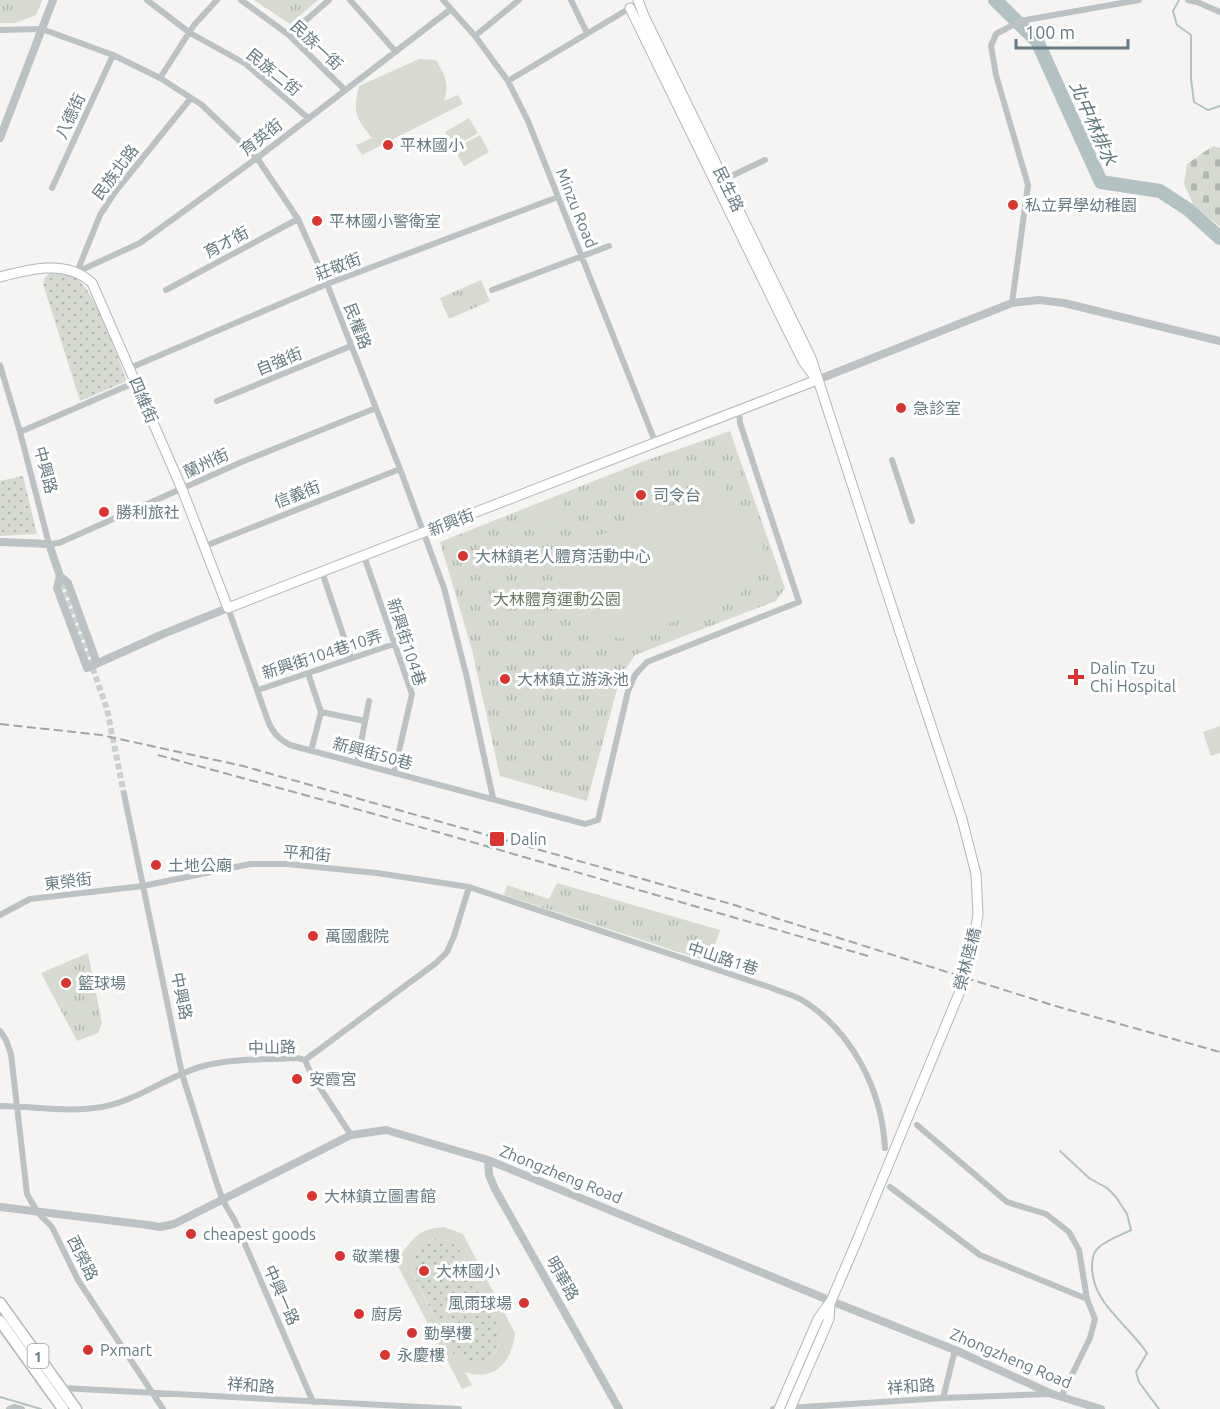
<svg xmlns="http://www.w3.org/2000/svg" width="1220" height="1409" font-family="Ubuntu,'Noto Sans TC',sans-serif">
<defs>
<pattern id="grass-dots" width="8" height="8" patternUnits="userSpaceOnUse" patternTransform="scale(1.5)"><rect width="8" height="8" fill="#d6dad1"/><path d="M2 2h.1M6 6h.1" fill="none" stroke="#b1b6af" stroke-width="1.8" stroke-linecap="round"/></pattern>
<pattern id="cemetery-stones" width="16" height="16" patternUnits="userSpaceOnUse" patternTransform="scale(1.5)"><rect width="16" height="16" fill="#d6dad1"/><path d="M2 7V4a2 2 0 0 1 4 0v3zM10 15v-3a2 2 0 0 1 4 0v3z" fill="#b1b6af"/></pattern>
<pattern id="park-tufts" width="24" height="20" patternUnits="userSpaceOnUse" patternTransform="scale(1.5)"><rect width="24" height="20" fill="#d6dad1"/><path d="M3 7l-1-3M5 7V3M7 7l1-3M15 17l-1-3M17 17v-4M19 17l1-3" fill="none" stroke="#b1b6af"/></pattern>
</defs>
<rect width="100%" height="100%" fill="#f5f4f2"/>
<path fill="url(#grass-dots)" d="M50,273C57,274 67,274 74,277C94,286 118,358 127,381L80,401L43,284L45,277Z
M23,476L37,534L0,536V481Z
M435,1239L449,1241L458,1247L502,1332C499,1361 478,1372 454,1355L412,1272L414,1253L426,1242Z"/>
<path fill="url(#cemetery-stones)" d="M1213,146L1220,148V227L1193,204L1184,184L1187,164Z"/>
<path fill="url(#park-tufts)" d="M0,0H42L36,15L15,23H0Z
M254,0H318L290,24Z
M481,280L490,301L449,319L440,298Z
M730,431L785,588L776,601L635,655L620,678L587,801L500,776L472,650L440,542L642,462Z
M557,883L720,930L709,962L504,895L507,885L549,899Z
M88,953L102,1023L98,1033L77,1041L41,973Z"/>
<path fill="#d6dad1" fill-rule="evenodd" d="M419,59L436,60C445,76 450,82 444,101L458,95L463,104L362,155L356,145L372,138C355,117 353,113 359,86Z
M469,118L478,133L453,147L445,132Z
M480,135L489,152L464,166L454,149Z
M725,485L729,498L727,500C761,512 777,558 750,585C734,601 710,607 689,615C671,622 644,637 625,638C602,640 579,625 571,603C565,585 568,567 580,552L577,544Z
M560,496L570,520L535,534L525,510Z
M1220,726V753L1211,756L1203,732Z
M78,969L84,987L55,997L49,980Z
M444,1227L463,1234L515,1333C512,1362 495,1382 465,1372L472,1385L462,1389L389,1249L394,1246L400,1255C416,1237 417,1229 444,1227ZM435,1239L449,1241L458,1247L502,1332C500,1361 478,1372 454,1355L412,1273L414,1253L426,1242Z"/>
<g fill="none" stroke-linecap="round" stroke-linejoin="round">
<path stroke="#b2c2c3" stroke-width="2" d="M1179,0L1173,11L1177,25L1191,35V79L1194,102L1208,110L1220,106
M1060,1151L1089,1178L1107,1188L1116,1197L1127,1214L1131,1230C1121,1235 1106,1240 1098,1248C1094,1252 1092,1259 1092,1265C1091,1303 1128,1324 1147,1353L1136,1372L1139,1382L1159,1409
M0,1397L41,1409"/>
<path stroke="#b2c2c3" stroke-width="14" d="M995,0L1037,41L1101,182L1160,191L1189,210L1220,238"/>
<path stroke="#cacfd0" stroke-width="6" stroke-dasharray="6 3" stroke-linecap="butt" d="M63,583L107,709L124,794"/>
<defs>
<path id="secondary" d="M638,0L644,16L811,358L900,632
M630,8L786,327L803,361L814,376
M0,277C29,269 67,259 92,283L182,489L228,608L817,380
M779,1409L818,1319L831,1301L856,1243
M790,1409L829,1319L830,1304"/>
<path id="primary" d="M0,1303L76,1409
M0,1321L63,1409"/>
</defs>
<use href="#secondary" stroke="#b1b7ba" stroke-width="11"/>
<use href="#primary" stroke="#b0b6b8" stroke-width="13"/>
<path stroke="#bcc1c3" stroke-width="6" d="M147,0L190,33L246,64L308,118
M241,0L289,35L345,90
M350,0L396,52
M443,0L475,36L508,81L528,121L656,444
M571,0L587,33
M1188,0L1197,2L1220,12
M0,30L42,29L113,55L160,78L202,105L257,158L298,219L327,284L400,469L444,588L467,678L493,798
M289,35L329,0
M475,36L519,0
M160,78L194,25L217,0
M508,81L630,8
M725,179L765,160
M52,188L113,55
M77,272L140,243L257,158L451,9
M77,272L100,215L115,192L191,98
M166,290L298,219
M492,290L609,246
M1012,303L1028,185L996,75L991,46L996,34L1020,21L1139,0
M0,365L20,432L49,544L59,543L244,461L376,408
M130,368L327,284L558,197
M217,401L351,346
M20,432L136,382
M892,460L912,521
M205,546L400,469
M364,556L412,694L394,773
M322,572L351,658
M228,608L268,721C273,733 279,739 290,745L585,824L598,820L628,691L635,675L647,662L799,602L740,423L739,411
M308,673L321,712L311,751
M258,690L394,644
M321,712L365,721
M357,763L369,701
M124,794L182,1074L215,1178L223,1201L235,1221L313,1402
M0,915L30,899L143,886L250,864H287L377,873L469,887L772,988C781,992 793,995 802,1000C852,1031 882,1090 885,1148
M0,1031L6,1040L11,1054L27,1194L38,1213L52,1227L78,1280L163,1409
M305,1060L311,1074L351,1135
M0,1106C34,1106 68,1113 102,1107C136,1101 166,1077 200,1067C231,1058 265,1060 297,1058L305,1060L436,963L447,952L454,936L469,887
M917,1125L1007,1202L1046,1214L1069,1232L1079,1250L1087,1299L1095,1319L1090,1338L1061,1397
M890,1187L980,1255L1087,1299
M62,1388L459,1409
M943,1398L955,1350
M9,1409L14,1407L22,1409
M773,1409L943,1398L1048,1394"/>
<path stroke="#bcc1c3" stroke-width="8" d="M0,138L53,0
M817,380L1012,303L1039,300L1064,303L1220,341
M0,542L49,544L60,576L68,583L97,663
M60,576L57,588L87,668L163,634L228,608
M488,1160L489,1175L495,1189L619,1409
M0,1207L148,1225L160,1227L174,1224L351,1135L386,1130L488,1160L831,1301L955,1350L1052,1394L1101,1409"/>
<use href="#secondary" stroke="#fff" stroke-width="9"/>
<use href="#primary" stroke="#fff" stroke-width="10"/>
<path stroke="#9ea6a9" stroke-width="2" stroke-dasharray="9 4.5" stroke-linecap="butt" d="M0,724L101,735L243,766L731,904L1052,1005L1220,1052
M158,755L378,815L868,956"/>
<defs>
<path id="secondary-bridge" d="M856,1243L960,991L973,946L978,914L976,874L962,819L900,632"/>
</defs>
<use href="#secondary-bridge" stroke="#b1b7ba" stroke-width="11" stroke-linecap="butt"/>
<use href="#secondary-bridge" stroke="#fff" stroke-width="9"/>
</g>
<g fill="#d9342e" stroke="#fff" stroke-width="2">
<circle cx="388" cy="145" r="6"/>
<circle cx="1013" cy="205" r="6"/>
<circle cx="317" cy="221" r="6"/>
<circle cx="901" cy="408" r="6"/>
<circle cx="641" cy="495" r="6"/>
<circle cx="104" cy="512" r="6"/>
<circle cx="463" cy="556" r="6"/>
<path d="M1073 668h6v6h6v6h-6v6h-6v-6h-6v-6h6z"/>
<circle cx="505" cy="679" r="6"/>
<rect x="489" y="831" width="16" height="16" rx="3"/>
<circle cx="156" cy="865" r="6"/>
<circle cx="313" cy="936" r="6"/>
<circle cx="66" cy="983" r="6"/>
<circle cx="297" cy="1079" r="6"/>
<circle cx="312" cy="1196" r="6"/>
<circle cx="191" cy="1234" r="6"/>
<circle cx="340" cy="1256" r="6"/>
<circle cx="424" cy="1271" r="6"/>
<circle cx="524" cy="1303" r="6"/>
<circle cx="359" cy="1314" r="6"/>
<circle cx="412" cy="1333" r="6"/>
<circle cx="88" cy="1350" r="6"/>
<circle cx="385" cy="1355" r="6"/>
</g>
<g text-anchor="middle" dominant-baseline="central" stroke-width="6" stroke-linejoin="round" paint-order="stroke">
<rect fill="#fff" stroke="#94a2a7" stroke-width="1.5" x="27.5" y="1344" width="21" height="24" rx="4.5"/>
<g font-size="15" font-weight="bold" fill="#667a81">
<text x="38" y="1356">1</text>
</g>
<g font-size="16" fill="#667a81" stroke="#fff">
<text transform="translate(317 45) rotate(43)">民族一街</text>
<text transform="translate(274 72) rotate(39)">民族二街</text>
<text transform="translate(70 116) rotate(-65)">八德街</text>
<text transform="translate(261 137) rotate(-38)">育英街</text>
<text transform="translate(115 172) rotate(-53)">民族北路</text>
<text transform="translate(729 189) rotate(64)">民生路</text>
<text transform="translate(577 208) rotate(68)">Minzu Road</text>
<text transform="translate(226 242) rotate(-28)">育才街</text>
<text transform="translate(338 266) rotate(-21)">莊敬街</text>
<text transform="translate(358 326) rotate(69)">民權路</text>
<text transform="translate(279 361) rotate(-22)">自強街</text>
<text transform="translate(144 400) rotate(67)">四維街</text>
<text transform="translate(206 463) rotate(-25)">蘭州街</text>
<text transform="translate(46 470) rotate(75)">中興路</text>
<text transform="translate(297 494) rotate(-21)">信義街</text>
<text transform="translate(451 522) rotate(-21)">新興街</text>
<text transform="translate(407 642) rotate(72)">新興街104巷</text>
<text transform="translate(322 654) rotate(-18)">新興街104巷10弄</text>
<text transform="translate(373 753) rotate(15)">新興街50巷</text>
<text transform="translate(307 853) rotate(5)">平和街</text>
<text transform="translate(68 881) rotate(-7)">東榮街</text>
<text transform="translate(723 958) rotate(18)">中山路1巷</text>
<text transform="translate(967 959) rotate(-76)">榮林陸橋</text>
<text transform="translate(182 996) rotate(79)">中興路</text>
<text transform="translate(272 1047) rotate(-1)">中山路</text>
<text transform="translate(561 1174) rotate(22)">Zhongzheng Road</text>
<text transform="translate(83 1258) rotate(63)">西榮路</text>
<text transform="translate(563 1278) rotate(60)">明華路</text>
<text transform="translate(282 1295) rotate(66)">中興一路</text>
<text transform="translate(1011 1358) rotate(23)">Zhongzheng Road</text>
<text transform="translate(251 1385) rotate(4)">祥和路</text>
<text transform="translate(911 1386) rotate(-4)">祥和路</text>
</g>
<g font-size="16" fill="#667a81" stroke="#fff" text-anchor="start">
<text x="400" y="145">平林國小</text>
<text x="1025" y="205">私立昇學幼稚園</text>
<text x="329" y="221">平林國小警衛室</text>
<text x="913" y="408">急診室</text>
<text x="653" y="495">司令台</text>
<text x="116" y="512">勝利旅社</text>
<text x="475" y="556">大林鎮老人體育活動中心</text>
<text x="1090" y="668">Dalin Tzu<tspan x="1090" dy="18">Chi Hospital</tspan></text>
<text x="517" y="679">大林鎮立游泳池</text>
<text x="510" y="839">Dalin</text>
<text x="168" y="865">土地公廟</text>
<text x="325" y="936">萬國戲院</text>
<text x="78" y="983">籃球場</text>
<text x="309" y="1079">安霞宮</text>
<text x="324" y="1196">大林鎮立圖書館</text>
<text x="203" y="1234">cheapest goods</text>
<text x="352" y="1256">敬業樓</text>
<text x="436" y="1271">大林國小</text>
<text x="512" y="1303" text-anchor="end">風雨球場</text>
<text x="371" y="1314">廚房</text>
<text x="424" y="1333">勤學樓</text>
<text x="100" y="1350">Pxmart</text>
<text x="397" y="1355">永慶樓</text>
</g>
<g font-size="16" fill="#6c7964" stroke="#fff">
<text x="557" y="599">大林體育運動公園</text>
</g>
<g font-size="18" font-style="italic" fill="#5d7677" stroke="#fff">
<text transform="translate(1094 123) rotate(66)">北中林排水</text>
</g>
</g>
<path d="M1016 39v9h112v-9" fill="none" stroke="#667a81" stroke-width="3"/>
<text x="1025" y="39" font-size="18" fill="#667a81" stroke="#ffffff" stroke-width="4.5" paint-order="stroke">100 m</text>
</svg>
